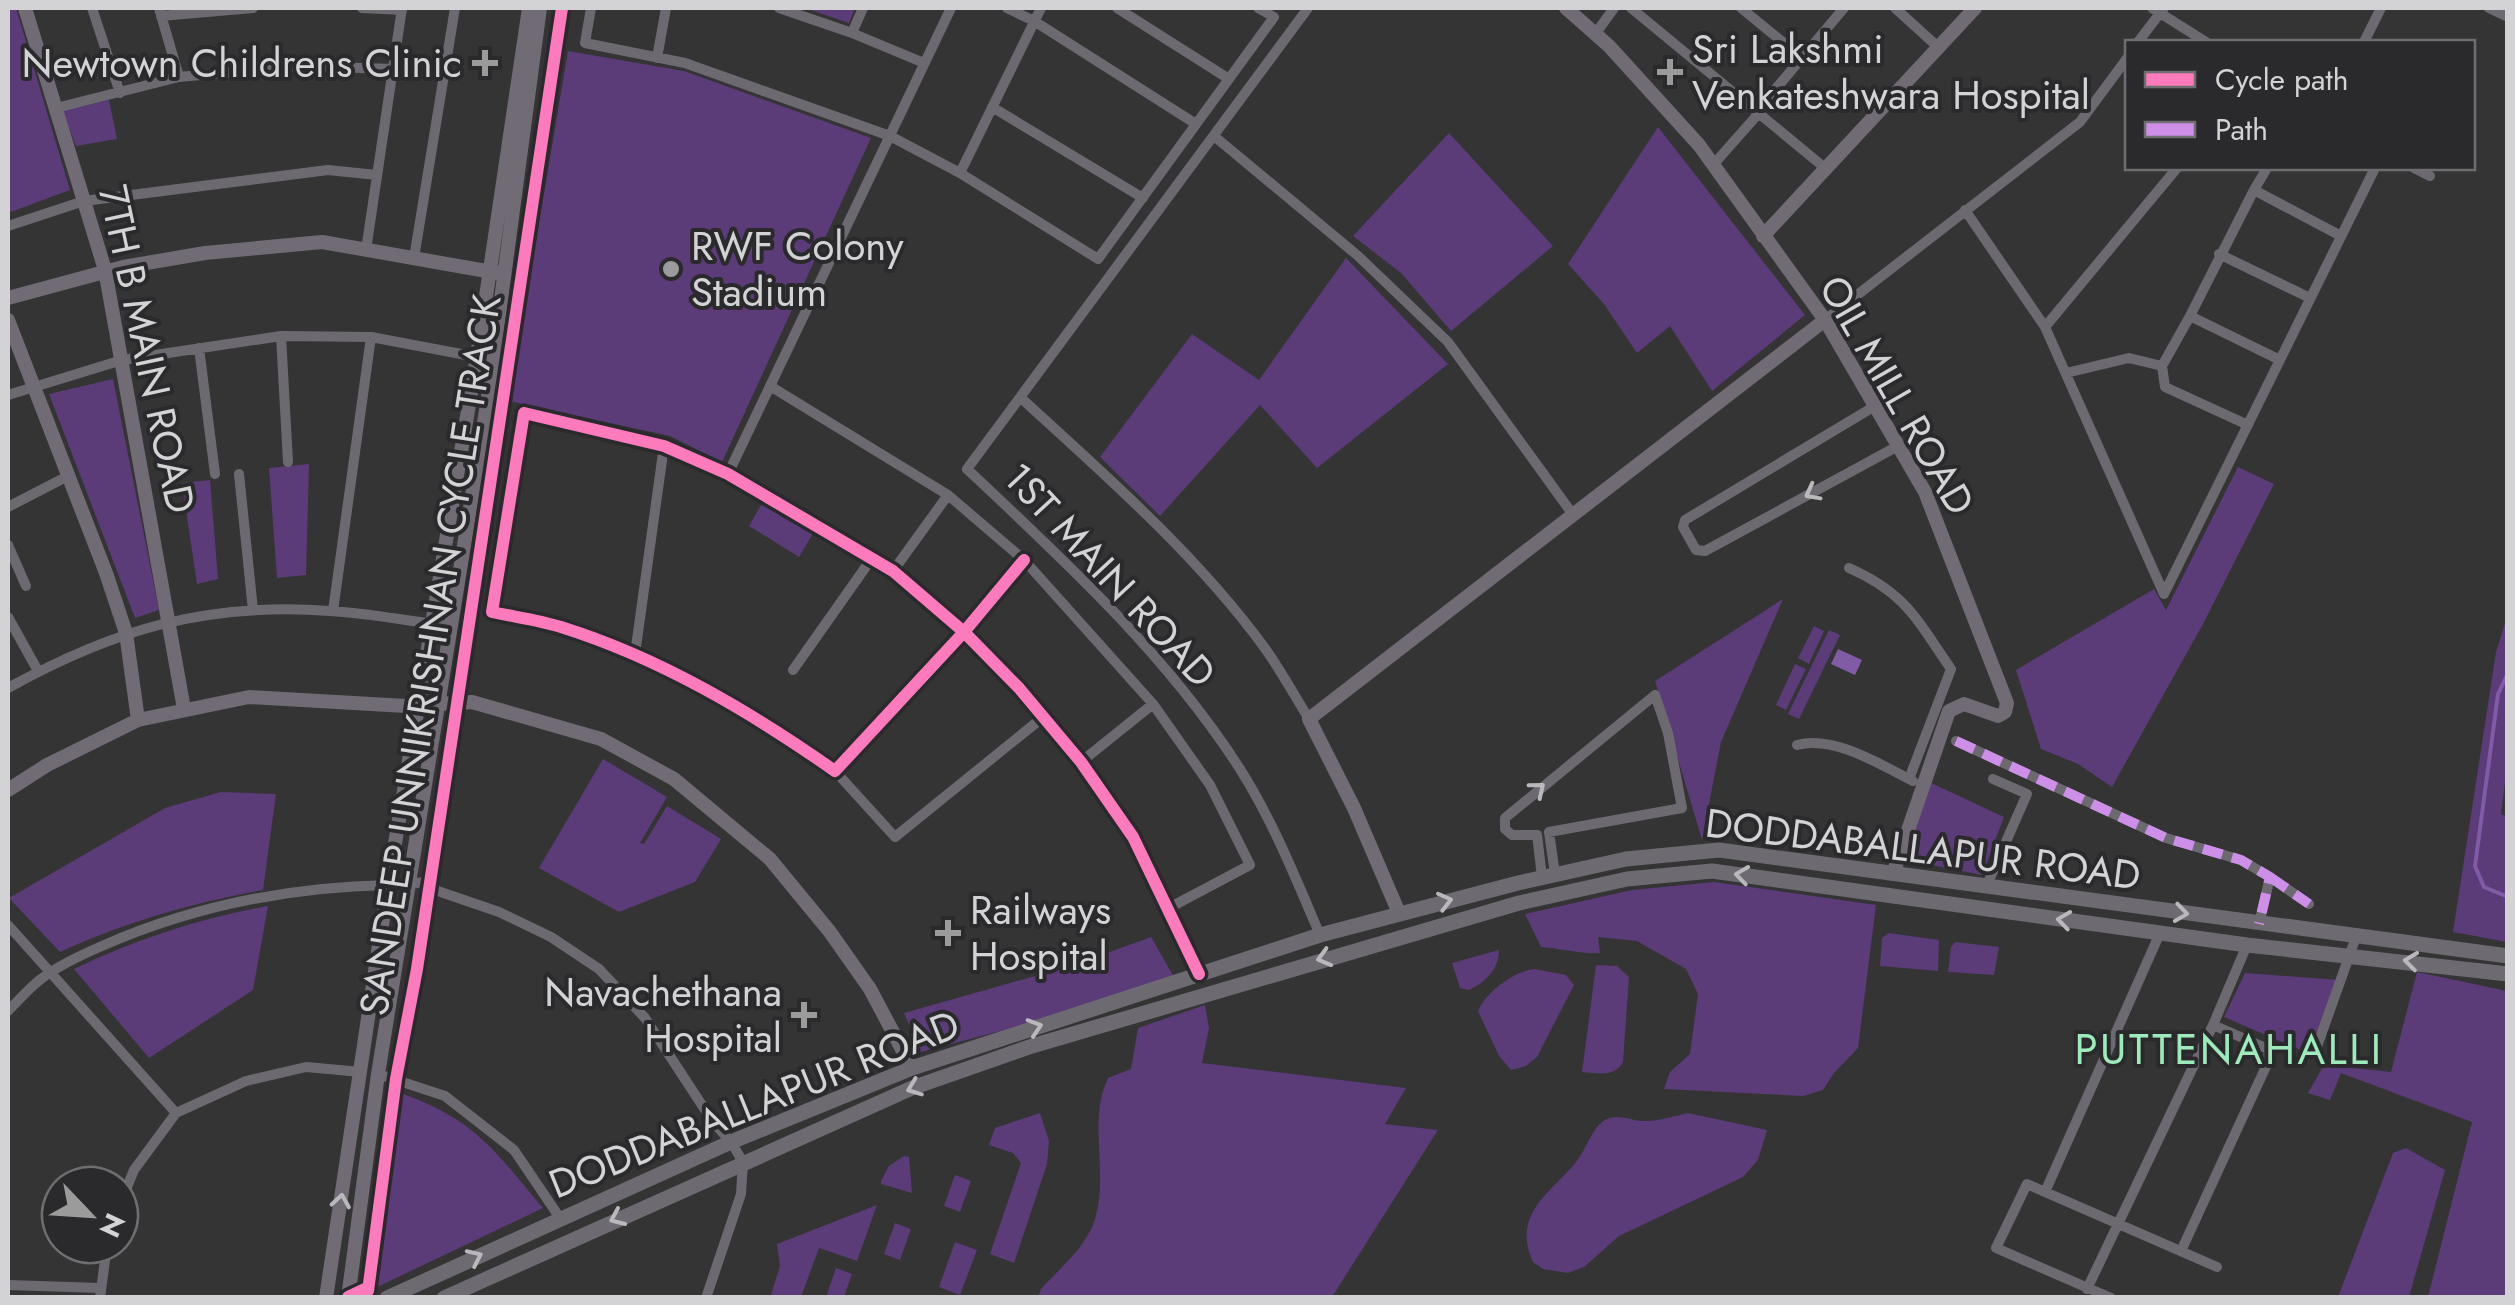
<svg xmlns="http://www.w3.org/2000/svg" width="2515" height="1305" font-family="Jost,sans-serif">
<rect width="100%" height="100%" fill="#343435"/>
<path fill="#5b3b78" d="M8,8H16L70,190L8,213Z
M805,8H855L849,23Z
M568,51L684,71L871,138L722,462L670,436L509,401Z
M109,100L117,139L76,146L62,111Z
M1658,127L1805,315L1712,391L1670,326L1637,353L1604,304L1568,264Z
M1449,133L1553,246L1451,331L1401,273L1353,236Z
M1346,258L1448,364L1317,468L1260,405L1160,516L1100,457L1192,334L1259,380Z
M113,379L159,610L135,618L49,394Z
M309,464L306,575L277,578L269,468Z
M2238,467L2274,484L2203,624L2112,787L2078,764L2041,749L2016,670L2154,589L2166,610Z
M210,480L218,579L197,584L182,483Z
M764,500L815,530L799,557L749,526Z
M1783,599L1721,742L1702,840L1655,681Z
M2507,617L2508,758L2501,814L2508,817L2507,942L2453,932L2496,652Z
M1814,626L1824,631L1809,664L1798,658Z
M1829,630L1840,635L1799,719L1788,714Z
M1795,664L1806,669L1786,710L1776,705Z
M603,759L667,797L640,843L644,844L667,806L721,839L695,882L619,912L539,868Z
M1929,782L2004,817L1982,875L1906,860Z
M221,792L276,794L263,890C192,903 126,922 60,952L9,898L165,808Z
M1714,882L1876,905L1858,1048L1834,1073L1823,1090L1803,1096L1664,1089L1670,1072L1690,1054L1698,994L1686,969L1637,941L1598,937L1600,953C1586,955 1558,948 1541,947L1525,914L1632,890Z
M268,906L253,990L149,1058L74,969C136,939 200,918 268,906Z
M1889,933L1939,940L1938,971L1880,966L1882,938Z
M1151,937L1178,984L921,1052L904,1013L1074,965Z
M1955,942L1999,947L1994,975L1948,972L1951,947Z
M1499,950C1499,969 1485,983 1469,990L1460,988L1452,963Z
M1596,965L1617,966L1629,977L1623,1062C1614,1078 1598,1073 1582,1072Z
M1535,969L1566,975L1574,985L1537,1057L1526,1066L1511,1070L1499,1056L1478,1011C1485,993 1515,970 1535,969Z
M2417,972L2507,991V1297H2428L2472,1122L2341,1073L2330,1100L2308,1093L2324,1065L2391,1072Z
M2245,973L2340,980L2308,1053L2224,1017Z
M1205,1005L1209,1028L1202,1063L1406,1088L1385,1124L1438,1130L1332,1297H1038L1041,1289C1059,1269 1085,1248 1094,1222C1110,1176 1087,1121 1108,1078L1131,1069L1138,1028Z
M397,1092C472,1117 494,1149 543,1208L373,1289Z
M1040,1113L1049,1141L1047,1164L1014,1263L990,1254L1021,1163L1013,1153L989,1145L995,1128Z
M1688,1113L1767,1130L1758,1160L1743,1177L1619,1236L1584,1267L1568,1273L1543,1269L1533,1262C1510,1211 1555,1191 1579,1158C1587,1146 1593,1127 1605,1120C1616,1113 1630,1120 1642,1121C1657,1122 1674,1116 1688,1113Z
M2406,1148L2445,1170L2409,1297H2338L2393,1153Z
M904,1156L909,1157L912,1193L881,1184V1181L889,1166Z
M955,1175L971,1181L960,1212L944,1206Z
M877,1205L857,1261L819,1248L801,1297L771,1295L780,1266L777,1244Z
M895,1223L911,1229L900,1260L884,1254Z
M955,1242L977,1250L960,1295L939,1287Z
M836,1268L852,1274L844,1297H826Z"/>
<path fill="#815ba5" d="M1838,649L1862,660L1855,675L1831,664Z"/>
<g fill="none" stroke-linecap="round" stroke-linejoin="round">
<path stroke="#815ba5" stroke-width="4" d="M2508,673L2498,694L2475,866L2484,887L2508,897"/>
<path stroke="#6d6971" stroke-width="10" d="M92,8L120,93
M159,8L179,77
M362,8L402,10
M591,8L585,43L685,63L890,136L960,173L1098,259L1274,17L1258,8
M779,8L852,33L924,63
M1007,8L1034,21L1196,124
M1117,8L1229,79
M1308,8L967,469C1065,561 1167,655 1240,769C1273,821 1296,879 1320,935
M1631,8L1825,168
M1741,8L1801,57
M1895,8L1938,47
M2152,8L2206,42
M2489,8L2508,17
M161,16L253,8
M852,33L863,8
M1596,33L1614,8
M2138,42L2164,8
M2364,42L2381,8
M657,58L666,8
M992,107L1143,198
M56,108L179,77L300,66L393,69
M1757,111L1844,8
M1214,136L1357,255L1448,342L1574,516
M1713,165L1759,113
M2414,168L2430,176
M960,173L1041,8
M2254,190L2267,168
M1965,210L2045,327L2164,594L2375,168
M8,226L84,201L328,170L377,175
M366,250L402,8
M2219,254L2310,298
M414,258L455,8
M2190,316L2254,190L2341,236
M1825,320L2080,122L2128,57
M2045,327L2177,168
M281,336L288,462
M199,348L215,474
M2162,366L2165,387L2248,425
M2066,373L2129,358L2162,366L2190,316L2280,360
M770,386L948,495L1024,560L1153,704L1210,785L1250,865L1165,910
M8,395L122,360L281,336L371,337L477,357
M1021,398C1105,475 1196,554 1264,647C1280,669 1294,695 1309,719
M1875,406L1685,520L1683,527L1696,550L1705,551L1898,446
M239,474L253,610
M728,474L951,8
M8,507L68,476
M8,545L26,586
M1024,560L964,632L835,771C751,712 660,658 561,627C539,620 515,617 492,612L524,413L664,446L728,474L893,571L964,632L1019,688L1081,762L1133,837L1199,974
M1849,568C1906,593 1917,620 1951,669L1909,779
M893,571L948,495
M333,611L371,337
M8,617L38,671
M635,654L664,446
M793,670L872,558
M8,688C115,629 206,602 330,611C370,613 411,622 451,626
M1956,741L2166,838L2241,860L2270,877L2259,924
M1797,745C1834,735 1881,765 1913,781
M1081,762L1153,704
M835,771L895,837L1042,718
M1542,877L1537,835H1512L1505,829V818L1655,695L1668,733L1682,808L1549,832L1555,874
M2270,877L2309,904
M409,884L424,882L429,888L499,912L551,937L599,969L645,1018L713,1122L731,1142L743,1162L741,1194L706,1298
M1986,887L2027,794L1993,779
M8,925L176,1113
M8,1011C18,1001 29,988 41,979C59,965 81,955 102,946C193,906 289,887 388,885
M2315,1052L2356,937
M378,1074L445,1096L514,1150L560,1218
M2045,1192L2160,933
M120,1204L134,1170L176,1113L246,1081L306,1067L361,1072
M2181,1251L2269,1060L2268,1049L2213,1025
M8,1285L100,1288
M2087,1289L2213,1025L2247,945
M100,1298L107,1245
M2111,1298L1996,1248L2027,1184L2217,1267"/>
<path stroke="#706b75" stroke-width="14" d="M25,8L105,270L184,709
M1566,8L1609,46L1699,145L1825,320L1925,492L2007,703L2005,712L1998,716L1964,704L1949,711L1893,874
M1763,236L1975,8
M8,298L123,267L205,253L322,242L498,273
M8,320L106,573L126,633L138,720
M8,790L47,765L138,720L249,697L406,706L472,702L601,739L674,779L770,859L830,932L870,989L912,1068
M1399,913L1354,808L1309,719L1825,320
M326,1298L388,885L477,357L529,8
M348,1298L378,1074L487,404L540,8"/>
<path stroke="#6e6a72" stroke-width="15" d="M387,1298L731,1142L912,1068L1320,935L1518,883L1626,859L1719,850L2508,956
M444,1298L912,1088L1032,1046L1519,903L1627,879L1712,871L2247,945L2508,974"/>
<path stroke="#ce8fe9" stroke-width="10" stroke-dasharray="20 10" stroke-linecap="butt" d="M1956,741L2166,838L2241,860L2270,877L2259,924
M2270,877L2309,904"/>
<defs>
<path id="cycleway" d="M1024,560L964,632L835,771C751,712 660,658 561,627C539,620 515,617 492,612L524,413L664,446L728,474L893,571L964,632L1019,688L1081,762L1133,837L1199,974
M348,1297L365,1289L368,1291L396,1079L417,969L562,8"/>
</defs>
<use href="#cycleway" stroke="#2a292c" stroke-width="19"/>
<use href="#cycleway" stroke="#fd7abc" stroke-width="12"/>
</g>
<defs><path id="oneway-chevron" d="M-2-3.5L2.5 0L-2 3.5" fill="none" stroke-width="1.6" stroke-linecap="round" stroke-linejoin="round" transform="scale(2.5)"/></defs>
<g stroke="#bab8bb">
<use href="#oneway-chevron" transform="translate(1812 493) rotate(152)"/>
<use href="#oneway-chevron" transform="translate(1538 789) rotate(-39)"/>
</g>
<g stroke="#bab8bc">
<use href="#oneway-chevron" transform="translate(1742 875) rotate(-172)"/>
<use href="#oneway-chevron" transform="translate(1445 901) rotate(-14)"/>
<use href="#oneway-chevron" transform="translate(2181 913) rotate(8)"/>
<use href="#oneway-chevron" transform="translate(2064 920) rotate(-172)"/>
<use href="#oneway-chevron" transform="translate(1324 958) rotate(164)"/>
<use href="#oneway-chevron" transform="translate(2411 961) rotate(-173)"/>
<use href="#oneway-chevron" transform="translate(1035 1027) rotate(-18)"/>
<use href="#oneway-chevron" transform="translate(914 1088) rotate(159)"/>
<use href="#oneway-chevron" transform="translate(341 1201) rotate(-81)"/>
<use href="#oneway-chevron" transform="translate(617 1218) rotate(156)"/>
<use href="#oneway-chevron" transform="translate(475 1257) rotate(-25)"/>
</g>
<g fill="#9b9b9c" stroke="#2a292c" stroke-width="4">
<path d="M480 48h10v10h10v10h-10v10h-10v-10h-10v-10h10z"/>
<path d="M1665 57h10v10h10v10h-10v10h-10v-10h-10v-10h10z"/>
<circle cx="671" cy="269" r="10"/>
<path d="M943 918h10v10h10v10h-10v10h-10v-10h-10v-10h10z"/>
<path d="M799 1000h10v10h10v10h-10v10h-10v-10h-10v-10h10z"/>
</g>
<g text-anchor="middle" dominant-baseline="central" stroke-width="8" stroke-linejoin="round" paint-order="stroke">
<g font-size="40" fill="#d3d2d4" stroke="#2a292c" text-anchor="start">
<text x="1692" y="49">Sri Lakshmi<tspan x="1692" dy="46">Venkateshwara Hospital</tspan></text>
<text x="462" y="63" text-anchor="end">Newtown Childrens Clinic</text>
<text x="691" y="246">RWF Colony<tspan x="691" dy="46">Stadium</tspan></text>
<text x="970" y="910">Railways<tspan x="970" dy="46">Hospital</tspan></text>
<text x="782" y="992" text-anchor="end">Navachethana<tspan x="782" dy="46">Hospital</tspan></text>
</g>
<g font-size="40" fill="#d3d2d4" stroke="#2a292c">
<text transform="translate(147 349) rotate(78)">7TH B MAIN ROAD</text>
<text transform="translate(1897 395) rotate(60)">OIL MILL ROAD</text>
<text transform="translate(1110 575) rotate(47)">1ST MAIN ROAD</text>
<text transform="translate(430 655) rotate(-81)">SANDEEP UNNIKRISHNAN CYCLE TRACK</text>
<text transform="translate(1923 849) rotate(7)">DODDABALLAPUR ROAD</text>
<text transform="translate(754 1104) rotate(-22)">DODDABALLAPUR ROAD</text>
</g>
<g font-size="42" letter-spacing="2.5" fill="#9deabb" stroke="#2a292c">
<text x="2229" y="1049">PUTTENAHALLI</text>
</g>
</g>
<rect width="2515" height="1305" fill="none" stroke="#d3d2d4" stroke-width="20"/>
<rect x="2125" y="40" width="350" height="130" fill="#2a292c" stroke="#6e6d6f" stroke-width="2.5"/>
<rect x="2145" y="72" width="50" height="15" fill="#fd7abc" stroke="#6e6d6f" stroke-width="2.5"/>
<text x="2215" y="90" font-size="30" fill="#d3d2d4">Cycle path</text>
<rect x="2145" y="122" width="50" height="15" fill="#ce8fe9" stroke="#6e6d6f" stroke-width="2.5"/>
<text x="2215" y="140" font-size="30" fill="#d3d2d4">Path</text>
<g transform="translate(90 1215) rotate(115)"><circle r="48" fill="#2a292c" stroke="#6e6d6f" stroke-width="2.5"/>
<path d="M0-8L18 38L0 25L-18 38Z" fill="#9b9b9c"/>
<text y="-15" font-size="28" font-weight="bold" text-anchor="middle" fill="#d3d2d4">N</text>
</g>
</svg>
